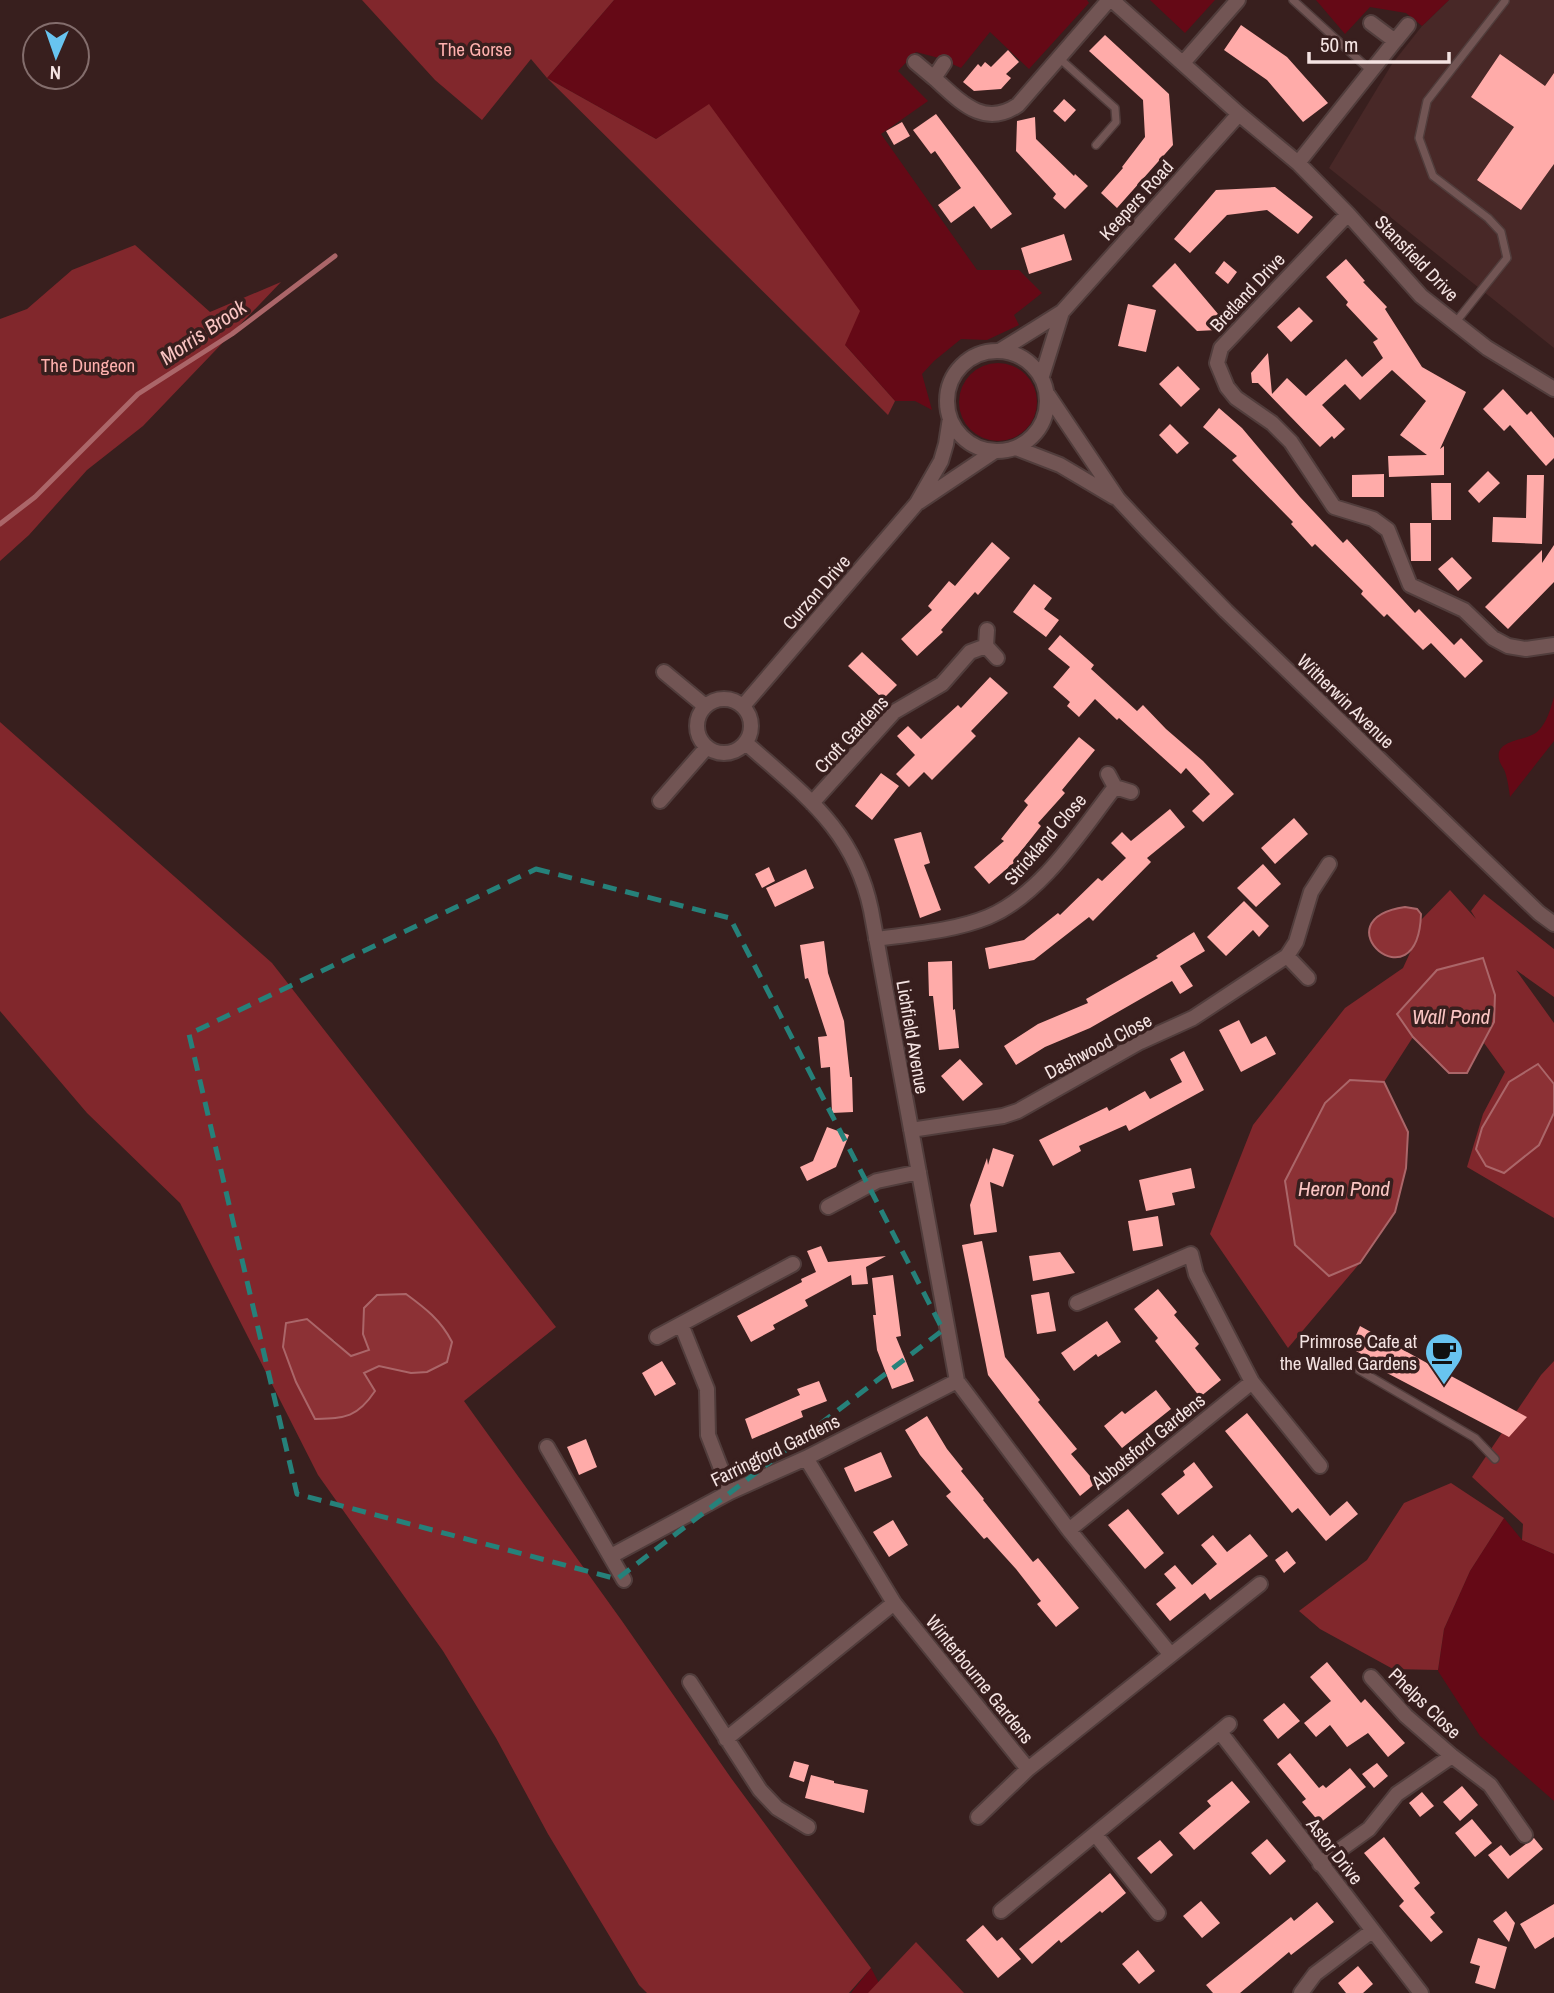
<svg xmlns="http://www.w3.org/2000/svg" width="1554" height="1993" font-family="'Archivo Narrow',sans-serif">
<rect width="100%" height="100%" fill="#381f1e"/>
<path fill="#482827" d="M1449,0H1554V348L1329,168L1392,64L1422,26Z"/>
<path fill="#650916" d="M614,0H1087L1089,3L1029,69L990,32L961,68L939,58L916,52L898,71L928,101L881,134L977,270H1019L1042,293L1014,315L1019,325L987,340L961,339L934,361L922,374L932,410L915,401H895L845,345L733,140L709,105L656,139L547,78Z
M1150,0H1215L1185,33Z
M1316,0H1449L1422,26L1406,13L1370,7L1345,34Z
M959 402a39 39 0 1 1 78 0a39 39 0 1 1-78 0Z
M1554,697V741L1510,797C1509,790 1508,782 1506,775C1505,769 1500,765 1499,759C1495,739 1527,741 1537,732C1547,723 1550,710 1554,697Z
M1504,1518L1522,1540L1554,1554V1801L1480,1736L1438,1671L1444,1629L1470,1571Z
M871,1968L881,1987L869,1993H851Z"/>
<path fill="#81272c" fill-rule="evenodd" d="M362,0H614L547,78L656,139L709,104L860,311L845,345L895,401L888,415L547,78L531,59L482,120L435,80Z
M135,245L210,312L281,282L143,426L87,470L29,535L0,561V319L27,309L72,270Z
M0,722L272,963L556,1327L464,1401L622,1621L731,1778L871,1968L849,1993H647L639,1985L548,1834L496,1738L443,1651L318,1475L180,1203L87,1113L0,1011ZM363,1334L391,1369L379,1366L363,1373L315,1419L296,1382L283,1347L334,1340L350,1356L369,1350Z
M1450,890L1476,919L1471,911L1484,894L1554,949V997L1516,970L1554,1023V1084L1538,1064L1550,1124L1554,1113V1218L1467,1167L1483,1114L1505,1072L1484,1043L1494,1022L1482,958L1437,970L1397,1013L1413,1037L1384,1082L1350,1080L1325,1103L1285,1181L1295,1245L1329,1276L1360,1263L1288,1348L1210,1234L1253,1125L1345,1008L1403,968L1415,942L1421,920Z
M1554,1361V1554L1522,1540L1523,1524L1472,1477L1541,1375Z
M1451,1483L1504,1518L1470,1571L1444,1629L1438,1670L1393,1669L1320,1629L1299,1611L1367,1560L1404,1503Z
M916,1942L964,1993H868Z"/>
<path fill="#8c3135" stroke="#ab6669" stroke-width="2" d="M1405,907L1417,909L1421,914C1418,1009 1317,920 1405,907Z
M1483,958L1495,995L1494,1022L1467,1073H1449L1413,1037L1397,1014L1437,970Z
M1538,1064L1554,1084V1113L1539,1145L1504,1173L1486,1166L1476,1149L1482,1128L1509,1082Z
M1350,1080L1384,1082L1408,1132L1406,1168L1395,1212L1360,1263L1329,1276L1295,1245L1285,1181L1325,1103Z
M406,1294C425,1308 441,1320 452,1342L447,1362L427,1372L411,1373L379,1366L364,1373L375,1391C357,1418 345,1418 315,1419L296,1382L283,1347L286,1323L307,1319L351,1356L369,1350L363,1334L364,1308L377,1295Z"/>
<g fill="none" stroke-linecap="round" stroke-linejoin="round">
<path stroke="#ab6669" stroke-width="5" d="M0,524L35,497L138,394L232,334L335,256"/>
</g>
<path fill="#ffaba9" d="M1241,25L1287,57L1328,103L1303,122L1267,80L1224,50Z
M1105,35L1169,94L1173,145L1117,208L1101,193L1123,168L1122,167L1145,137L1143,100L1089,51Z
M1008,50L1019,62L1006,74L1011,78L1001,89L974,91L963,82L978,64L981,67L985,62L991,67Z
M1500,54L1545,86L1554,73V164L1521,210L1477,180L1514,127L1471,97Z
M1064,99L1076,110L1065,122L1053,111Z
M936,114L1012,214L991,229L974,206L951,223L938,205L961,188L935,151L931,154L913,130Z
M1035,117L1036,139L1074,176L1075,174L1088,186L1065,209L1053,198L1056,194L1016,151L1017,121Z
M902,122L910,136L894,145L886,131Z
M1275,187L1313,217L1298,234L1267,210L1227,215L1190,253L1174,239L1216,190Z
M1064,234L1072,260L1029,274L1021,248Z
M1346,259L1365,281L1363,282L1387,307L1385,309L1422,367L1466,392L1440,449L1444,446V475L1389,477L1388,456L1427,455L1400,435L1426,401L1392,370L1360,400L1345,384L1322,405L1345,429L1334,439L1332,436L1320,447L1258,383H1252L1251,373L1268,353L1272,394L1287,378L1306,396L1346,359L1362,377L1383,358L1373,342L1378,339L1346,305L1348,302L1326,277Z
M1224,261L1237,272L1228,284L1215,273Z
M1175,263L1224,321L1217,330L1197,331L1152,286Z
M1128,304L1156,310L1146,352L1118,346Z
M1299,307L1313,321L1291,342L1277,327Z
M1178,366L1200,389L1181,407L1159,384Z
M1503,389L1527,415L1531,411L1554,438V458L1546,466L1510,425L1504,431L1483,409Z
M1219,408L1242,428L1300,497L1343,543L1347,539L1415,613L1419,609L1454,645L1461,638L1483,661L1465,678L1431,643L1423,650L1387,614L1384,617L1361,594L1363,591L1315,544L1312,547L1291,524L1293,522L1232,460L1237,456L1203,427Z
M1170,424L1189,443L1177,454L1159,435Z
M1488,471L1500,483L1479,503L1468,491Z
M1384,474V497H1352V475Z
M1527,475H1544L1542,544L1492,542L1493,517L1526,518Z
M1431,483H1451V520H1432Z
M1410,523H1431V561H1411Z
M992,542L1010,558L978,595L975,592L941,630L943,632L917,656L901,639L932,610L928,606L949,581L955,586Z
M1554,545V582L1508,629L1485,607L1542,550V563Z
M1452,557L1472,578L1458,591L1438,569Z
M1034,584L1052,598L1044,609L1059,620L1046,637L1013,612Z
M1060,635L1094,665L1091,669L1137,711L1143,705L1166,729L1203,761L1234,794L1203,822L1192,811L1210,794L1186,768L1181,774L1119,718L1117,720L1095,699L1079,717L1067,706L1070,702L1053,687L1070,667L1048,649Z
M862,652L897,685L883,699L848,666Z
M990,677L1008,693L971,731L976,736L932,780L924,772L909,787L896,774L915,755L897,736L908,726L921,739L958,705L961,708Z
M1079,737L1095,750L1062,790L1065,793L1038,823L1041,826L1014,860L1016,861L989,884L974,867L1004,841L1001,839L1028,805L1024,801Z
M881,773L899,786L872,820L855,806Z
M1170,809L1185,827L1147,858L1151,862L1093,921L1089,917L1034,960L989,969L985,948L1024,940L1058,913L1060,915L1098,878L1102,881L1126,858L1111,843L1122,832L1131,841Z
M1294,818L1308,834L1275,864L1261,848Z
M921,832L930,863L924,865L941,910L920,918L894,839Z
M1263,864L1281,884L1256,907L1237,888Z
M769,867L775,881L762,888L755,874Z
M806,869L814,888L775,907L766,888Z
M1244,901L1269,926L1259,937L1253,930L1226,956L1207,937Z
M1194,932L1205,951L1180,966L1193,986L1180,994L1172,981L1090,1028L1045,1047L1016,1065L1004,1046L1038,1024L1088,1003L1086,999L1158,958L1156,956Z
M824,941L828,973L844,1021L850,1077H852L853,1112L832,1113L830,1067L821,1068L818,1037L827,1036L808,978L805,979L800,945Z
M952,961L953,1010L955,1009L959,1048L939,1050L933,996H929L928,962Z
M1239,1020L1251,1044L1266,1036L1276,1054L1241,1072L1219,1030Z
M1184,1051L1204,1090L1129,1131L1126,1125L1079,1146L1081,1151L1053,1166L1039,1140L1107,1107L1109,1111L1145,1091L1150,1099L1182,1082L1170,1059Z
M960,1059L983,1084L963,1101L941,1076Z
M827,1127L849,1135L836,1167L807,1181L800,1167L813,1161Z
M993,1148L1014,1155L1003,1187L990,1182L997,1232L974,1235L970,1205L987,1158L988,1165Z
M1191,1168L1195,1188L1172,1193L1175,1205L1146,1211L1139,1180Z
M1158,1216L1163,1246L1133,1251L1128,1221Z
M982,1241L1005,1357L1040,1400L1038,1402L1077,1449L1071,1454L1096,1483L1080,1496L988,1375L962,1245Z
M821,1246L828,1262L886,1256L866,1267L868,1284L852,1285L851,1275L805,1300L808,1306L773,1325L775,1329L751,1342L737,1316L802,1282L801,1279L816,1272L807,1251Z
M1060,1252L1075,1273L1033,1281L1029,1256Z
M893,1275L901,1336L896,1337L914,1381L892,1389L877,1350L873,1315H876L872,1278Z
M1158,1289L1177,1312L1174,1315L1199,1344L1195,1348L1221,1380L1200,1397L1155,1341L1158,1338L1134,1309Z
M1049,1292L1056,1331L1037,1334L1031,1295Z
M1107,1321L1121,1342L1098,1357L1096,1354L1074,1371L1061,1353Z
M1360,1326L1427,1363L1527,1417L1509,1437L1366,1362L1365,1356L1356,1351L1357,1344L1353,1342Z
M662,1361L676,1384L655,1396L642,1373Z
M819,1381L827,1401L801,1411L803,1417L752,1439L745,1419L800,1395L797,1389Z
M1156,1390L1171,1409L1122,1448L1104,1426L1122,1411L1125,1414Z
M1247,1413L1330,1516L1347,1501L1358,1514L1326,1541L1298,1508L1292,1513L1225,1431Z
M927,1416L947,1449L963,1469L961,1471L984,1499L983,1500L1033,1562L1038,1558L1079,1608L1056,1627L1037,1604L1041,1601L1016,1569L987,1537L984,1539L946,1496L951,1492L920,1455L905,1430Z
M586,1439L597,1467L579,1475L567,1447Z
M881,1452L892,1477L855,1492L844,1468Z
M1194,1462L1213,1487L1178,1515L1161,1494L1185,1475L1183,1471Z
M1128,1509L1164,1553L1145,1569L1108,1525Z
M893,1520L908,1545L889,1557L873,1532Z
M1250,1534L1268,1556L1210,1600L1205,1593L1170,1621L1156,1604L1176,1588L1164,1574L1175,1565L1192,1585L1217,1564L1201,1545L1213,1535L1227,1552Z
M1287,1551L1296,1563L1284,1573L1275,1560Z
M1327,1662L1361,1703L1365,1699L1405,1743L1388,1757L1368,1733L1347,1747L1330,1725L1316,1737L1304,1723L1331,1701L1310,1677Z
M1284,1703L1300,1721L1278,1739L1263,1720Z
M1290,1753L1319,1788L1323,1785L1326,1788L1350,1768L1366,1787L1320,1823L1302,1802L1306,1799L1277,1764Z
M794,1761L809,1765L804,1782L789,1777Z
M1377,1763L1388,1776L1374,1788L1362,1774Z
M811,1775L834,1781V1783L868,1790L864,1813L805,1798Z
M1232,1781L1250,1802L1194,1850L1179,1833L1211,1806L1207,1801Z
M1462,1786L1478,1805L1460,1821L1443,1802Z
M1422,1792L1434,1806L1420,1817L1409,1803Z
M1472,1819L1492,1843L1475,1857L1455,1833Z
M1384,1837L1420,1883L1414,1888L1435,1913L1430,1917L1443,1932L1431,1942L1399,1906L1404,1901L1364,1853Z
M1534,1838L1543,1849L1508,1879L1488,1855L1501,1845L1510,1856Z
M1267,1839L1286,1861L1270,1875L1251,1853Z
M1160,1840L1173,1855L1151,1874L1137,1858Z
M1110,1873L1126,1893L1102,1913L1100,1911L1061,1943L1059,1940L1032,1964L1019,1949Z
M1201,1901L1220,1923L1202,1938L1183,1916Z
M1317,1902L1334,1922L1291,1955L1289,1952L1240,1993H1213L1206,1985L1291,1917L1294,1921Z
M1554,1904V1937L1535,1949L1520,1924Z
M1506,1911L1515,1923L1509,1942L1493,1921Z
M983,1925L997,1941L1002,1937L1021,1959L998,1978L966,1940Z
M1478,1938L1507,1947L1495,1989L1475,1983L1480,1966L1470,1963Z
M1138,1950L1155,1971L1139,1984L1122,1964Z
M1358,1966L1373,1984L1363,1993H1346L1338,1983Z"/>
<g fill="none" stroke-linecap="round" stroke-linejoin="round">
<defs>
<path id="service" d="M1293,0L1371,71
M1059,58L1115,108L1116,122L1096,145
M1455,323L1507,258L1501,232L1488,218L1433,176L1419,138L1427,101L1505,1
M1359,1370L1475,1438L1495,1459"/>
<path id="minor" d="M1112,0L1239,114L1298,163L1348,214L1421,296L1487,348L1554,389
M1371,23L1395,41L1408,25
M915,62L934,78
M944,63L934,78C959,100 983,129 1018,105L1109,0
M1183,63L1238,0
M1298,163L1395,41
M1348,214L1221,348L1217,363L1227,387L1236,398L1272,423L1291,442L1334,507L1373,519L1388,530L1410,585L1464,610L1493,638L1508,646L1526,649L1554,645
M1001,350L1062,312L1239,114
M947 401a50 50 0 1 1 100 0a50 50 0 1 1-100 0Z
M1042,376L1062,312
M1048,395L1118,499L1147,530L1226,611L1539,913L1554,924
M1016,448L1060,465L1114,497
M919,502L995,451
M987,630L986,646L997,658
M664,672L705,706
M697 726a27 27 0 1 1 54 0a27 27 0 1 1-54 0Z
M743,706L917,503L941,461L946,444L950,418
M746,743C804,795 854,829 871,910L957,1381L1069,1530L1171,1655
M1108,774L1115,787L1131,792
M660,801L707,747
M812,803L894,712L942,684L970,652L986,646
M876,939C912,934 954,931 988,917C1042,894 1080,832 1115,787
M1308,978L1287,956L1296,942L1311,892L1329,864
M911,1130L1003,1116L1018,1111L1140,1042L1193,1018L1287,956
M828,1207L877,1181L919,1172
M1077,1303L1191,1254L1196,1274L1252,1382L1320,1466
M681,1324L707,1389L708,1435L730,1492
M657,1337L793,1264
M547,1447L624,1580
M806,1458L894,1603L1028,1769L1260,1584
M1069,1530L1252,1382
M611,1556L730,1492L806,1458L957,1381
M1371,1677L1406,1716L1452,1756L1490,1785L1525,1835
M690,1682L760,1790L777,1808L808,1827
M1220,1732L1421,1993
M726,1739L894,1603
M978,1817L1028,1769
M1095,1834L1158,1913
M1320,1864L1369,1829L1397,1794L1452,1756
M1001,1911L1229,1724
M1301,1993L1315,1974L1372,1931"/>
</defs>
<use href="#service" stroke="#513d3c" stroke-width="10"/>
<use href="#minor" stroke="#513d3c" stroke-width="18"/>
<use href="#service" stroke="#725554" stroke-width="7"/>
<use href="#minor" stroke="#725554" stroke-width="14"/>
</g>
<path fill="none" stroke="#26817a" stroke-width="5" stroke-dasharray="14 9" stroke-linejoin="round" d="M536,869L730,918L943,1330L617,1579L297,1494L189,1034Z"/>
<defs>
<symbol id="cafe-pin" viewBox="-11 -11 22 30"><path d="M0 17L-7.5 6A9.5 9.5 0 1 1 7.5 6Z" fill="#68c4f0" stroke="#381f1e"/><path d="M-5.5-4.5H6V0H3Q3 3.5 0 3.5H-2.5Q-5.5 3.5-5.5 0ZM3-3.2v2h1.7v-2ZM-6 4.5H4V6H-6Z" fill="#111"/></symbol>
</defs>
<g fill-rule="evenodd">
<use href="#cafe-pin" x="1422" y="1330" width="44" height="60"/>
</g>
<g text-anchor="middle" dominant-baseline="central" stroke-width="7" stroke-linejoin="round" paint-order="stroke">
<g font-size="19" fill="#ffb1ae" stroke="#381f1e">
<text x="475" y="49">The Gorse</text>
<text x="88" y="365">The Dungeon</text>
</g>
<g font-size="19" fill="#f4e3e2" stroke="#381f1e">
<text transform="translate(1136 200) rotate(-48)">Keepers Road</text>
<text transform="translate(1417 258) rotate(46)">Stansfield Drive</text>
<text transform="translate(1247 292) rotate(-47)">Bretland Drive</text>
<text transform="translate(816 592) rotate(-49)">Curzon Drive</text>
<text transform="translate(1346 701) rotate(44)">Witherwin Avenue</text>
<text transform="translate(851 734) rotate(-47)">Croft Gardens</text>
<text transform="translate(1045 839) rotate(-49)">Strickland Close</text>
<text transform="translate(913 1037) rotate(80)">Lichfield Avenue</text>
<text transform="translate(1098 1046) rotate(-28)">Dashwood Close</text>
<text transform="translate(1148 1441) rotate(-39)">Abbotsford Gardens</text>
<text transform="translate(775 1450) rotate(-26)">Farringford Gardens</text>
<text transform="translate(980 1679) rotate(51)">Winterbourne Gardens</text>
<text transform="translate(1425 1703) rotate(44)">Phelps Close</text>
<text transform="translate(1335 1851) rotate(52)">Astor Drive</text>
</g>
<g font-size="19" fill="#f4e3e2" stroke="#381f1e" text-anchor="end">
<text x="1417" y="1341">Primrose Cafe at<tspan x="1417" dy="22">the Walled Gardens</tspan></text>
</g>
<g font-size="21" font-style="italic" fill="#fac5c3" stroke="#381f1e">
<text transform="translate(203 332) rotate(-34)">Morris Brook</text>
<text x="1451" y="1016">Wall Pond</text>
<text x="1344" y="1188">Heron Pond</text>
</g>
</g>
<g transform="translate(56 56) rotate(182)"><circle r="33" fill="#381f1e" stroke="#836d6c" stroke-width="2"/>
<path d="M0-5L12 26L0 18L-12 26Z" fill="#68c4f0"/>
<text y="-10" font-size="19" font-weight="bold" text-anchor="middle" fill="#f4e3e2">N</text>
</g>
<path d="M1309 52v10h140v-10" fill="none" stroke="#f4e3e2" stroke-width="3.5"/>
<text x="1320" y="52" font-size="21" fill="#f4e3e2" stroke="#381f1e" stroke-width="5" paint-order="stroke">50 m</text>
</svg>
